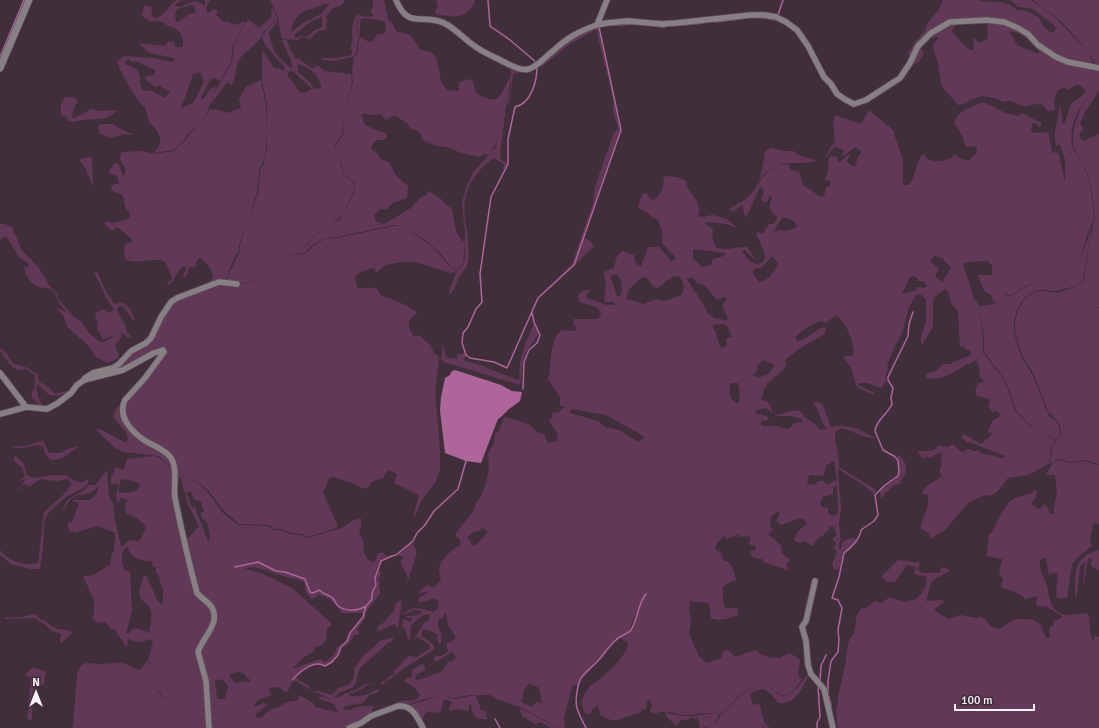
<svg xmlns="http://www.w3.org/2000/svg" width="1099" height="728" font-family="Signika,sans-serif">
<rect width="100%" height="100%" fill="#402f3b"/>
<path fill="#623857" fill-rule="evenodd" d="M177,0H182L174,5L180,7L195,1L205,5V0H210L207,5L206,11L209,13L213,9L218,11L216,15L224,22L227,21L236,25L242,22H246L233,45L231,62L220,81L214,78L211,79L201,97V100C208,95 208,88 217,86L213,95L209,108L201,123L188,134L183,142L178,145L174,150L153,153C166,144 159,129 149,122L145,107C138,105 120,70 117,62L121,58L125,56L153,58L173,62L175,59L174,58L150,53L138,43L165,46L169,41L175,42V47H183C184,41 182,32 176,29C173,27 170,27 167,25C162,22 157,19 152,22L143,17L142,14L145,4L147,6L153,7L151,14L154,18C167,16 166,6 177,0ZM192,5L195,8V13L189,14L180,21L176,22L175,15L177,9ZM128,59L132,62L136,61L155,70L154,75L147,76L145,78C148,82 151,85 156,87L160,85L162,88L171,92L164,98L153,91L142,90C137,72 144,70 124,64ZM200,72L204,81L198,94L193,103L182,108L181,106L184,101L193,74Z
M270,0H345L342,5L333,8L326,16L327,19L326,30L318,31L310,39L301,37L298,40L283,39L281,36L278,17ZM330,3L321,14L303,23L291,32C294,16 300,12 314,8C319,6 325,4 330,3ZM322,17V27L315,30L307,37L302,36L295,38L294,35C302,29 312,19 322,17Z
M373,0H384L388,19L393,24L396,31L410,35L420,49C424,51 431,51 434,55C442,65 436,82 448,90L459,91L458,83L469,79C476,82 473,87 476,92C478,95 483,97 487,98C503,105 502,86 511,77L508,98L503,106L496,144L489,155L485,154L479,157L461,153L450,148L434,145L423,140L419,131L411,129L408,124L396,116L390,117L386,120L381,114L370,115L364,113L361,115L365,125L381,132L386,133L387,138L383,140H376L372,145L371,149L377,153L381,159L389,162L396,176L408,186L407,198L393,203L387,209H380L374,215L376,221L382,224L386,223L411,208L421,197L427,195L428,191C432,193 436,195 440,198C444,202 445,206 452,208L456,232L462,241H465L463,263L457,269C447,267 443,254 435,248C427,241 403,225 394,225L337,237L324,238L311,246L305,253C299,254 292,253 287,256C269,264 258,286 237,284C233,283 229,281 225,280L227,278L240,251V244L258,193L260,171L264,163L267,150V105L262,80V50L274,68H279L283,71L285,68L266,46L262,38C264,29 273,26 277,18V22L269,32C271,49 278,58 292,69C293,59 285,50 282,40H287L290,49L296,59H299L313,69L315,66H319L324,71L351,74L352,83L344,116L342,134L334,147V151L340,161L344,175L355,185L354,192L342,215L331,225L316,234L303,248L300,252L317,234L340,219L355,192V184L344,174L342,164L334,151L335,147L343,134L344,116L353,83L352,73L354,57L358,53V44L360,37C357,29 356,23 360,15L366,17L373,16V14L370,12L373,7ZM365,18L384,21C387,26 387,30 383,34H378L373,41L369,42L360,37V22L361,19ZM297,64C308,66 321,75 321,88L314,89L310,82L298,72ZM289,71H293L312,89C307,92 305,94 300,92L287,75Z
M436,0H475C474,7 466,15 459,16C456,17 439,15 436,14L435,11L438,6Z
M943,0H977L989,2H999L1005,3L1010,5L1017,10L1027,11L1038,17L1045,28L1050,32L1053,33L1056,28L1054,25L1031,8L1018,7L1011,0H1031L1055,17L1087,51L1095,66L1056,57L1031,36L1004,22H959L931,32L910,62L908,51L911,50L914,43L925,31L927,24L939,9Z
M1033,0H1099V67L1096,66C1094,56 1064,23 1055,16C1048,11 1039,6 1033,0Z
M272,7L277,17L271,25L263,32L261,38L240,58L237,65L235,77L232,85L227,82L211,104L213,95L232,62L234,45L248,19L259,28L271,18Z
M360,13C356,22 356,28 359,37L357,44V52L353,57L335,61L322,60L323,58H336L352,55L351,44L353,41C350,32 353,22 357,14Z
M751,15H765L777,18L775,20L749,17L733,20L662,27L638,24L611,25L598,27L620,130L573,265L538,297L572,264L593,203L595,187L614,132L616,131L618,128L613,112V98L596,29L593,30V31L570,44L543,66H540L526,71L515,73L513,75L510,99L506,106L500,156C501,160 504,162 508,162L505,170L503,169L504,164L493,158C473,174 462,191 465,219C467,232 470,248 468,262C466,270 461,273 458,280C455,286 454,292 448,295L457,270L462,266L465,258V231L462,204L465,191L473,172L496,147L503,106L509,98L511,86V66L521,69H530L539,64L554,50L578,33L589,28L607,23L627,22L662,25L676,24Z
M996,21L1017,29L1055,58L1099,68V90C1082,99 1068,124 1072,145C1075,155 1083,162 1086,172C1091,185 1093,203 1094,217C1094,221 1091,224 1090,228C1083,243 1082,261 1074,275C1070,278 1064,279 1059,280C1042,282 1023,282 1012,296L1006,294L998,302L994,303L990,294L984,291L978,275H992V265L987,261L968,262L963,264L974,298L979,306V308L983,336V353L1004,380L1016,412L1029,425L1055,439L1054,444L1050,449L1051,455L1048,464L1029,475L1008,478L997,492L992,495L983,496L968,503L945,530L930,539L929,533L921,529C920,521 925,517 927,509C928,505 928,500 928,495L922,494L924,488L942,476C939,471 939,471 942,465L941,463L942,453H938L931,458L929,457L921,458L922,456L918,454L919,451H929L936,449L938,446L949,447L952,444L962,452L969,449L974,451H979L983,454C992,453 997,459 1004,458L1005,456L969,442L967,443L961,437L964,434L981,444L992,435L991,432L989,433L988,430L993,420L998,418L1000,415L998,411L992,412L988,406L990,403L989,399L977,396C974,392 976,388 978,383H982L984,380L979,376L980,369L976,360L969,364H966C963,367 947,376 943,377C938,379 933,378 927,379L926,376L927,374L937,370L943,364H950L971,355L970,350H966L964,347H960L958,311L951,303L948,292L945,289L933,298V326L923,344L921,342V337L926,321V299L920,294L916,295L908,309L903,331L895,346L887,365L888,369L886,374V381L881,388L867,383H858V385L875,393L873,395L859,388L856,385L852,369L844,358V356H852L854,353C853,340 847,324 837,315L825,323L822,321C812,324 802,330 795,337L797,341C807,340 814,330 824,327L826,328L825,334L800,348L785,360L786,365L784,369L767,384L763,392V395L761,396L762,400C770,401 770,406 773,413L766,408L755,411L756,414H761L768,417L769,420L761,421V426H776L788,429L795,423L803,422L802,419L790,416H775C779,414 796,409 799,411C802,412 804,416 806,418C810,421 814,422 816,426L818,427L819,430L827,429C820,421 820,410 812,402L821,403L823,406L831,427C839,425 849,426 858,429C863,431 867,435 873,436L875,438C863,439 853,430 841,428L835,432C835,445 839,454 839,467L876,490L874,495L873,493C869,490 865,486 860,483C854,478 844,475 839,468L838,472L841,508L839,523L841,539L839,544L840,551L843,541L852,538L857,539L848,550L843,553L839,569L834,570L832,563L837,553L836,549H833L836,543L832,539L836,536V532L833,526L830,527L827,532H825L823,536L819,537L812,546L805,541C800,543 798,544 794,540L798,531L807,524L804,519H798L781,525L776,521L780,513L777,512L771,517L770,527L774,529L768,534L781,545L782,553L790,560L786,565L789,571C780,567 772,565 763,562L762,559L755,558L751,555V550L755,551L756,546L749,544L751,537L747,536L739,537L738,534L727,539L724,536C720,540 716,543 715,549L721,553L724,561H728L734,571L736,581H732L723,587V601L725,608H737L738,615C729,618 720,622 711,618L710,608L708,603L690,601L689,609L691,622L689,634L699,656L706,663L721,658L723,652L725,650H728L735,657L755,650C765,657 768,658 781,658L782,656L790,653L800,660L798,675L802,679C794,691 787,701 773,690C770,687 766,684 762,684C749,683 733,703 724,711L752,721L764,728H706L718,721L720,717V715L724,711L719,714C709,711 696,715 684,715C672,714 666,709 654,714L650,711L652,705L650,700L647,701L646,709L642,710L640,713C631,714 619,722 611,720C608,719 604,717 601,715L600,716L599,715L600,713L598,706L595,707L592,710V713L587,714L584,712L581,703C582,698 588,687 592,684C593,683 596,683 597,681C605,676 629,653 628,643L621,638L618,639L581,680L582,678L599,660L615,640L622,635L627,634L631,630L634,620L639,611L642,600L647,593L641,600L638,611L633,619L630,630L627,633L622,635L615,640L598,660L581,678L578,686L574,685L572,687L564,718L565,728H559L522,708L496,699L490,695H469L455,698L441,696L455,699L477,695L476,698L480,705V710L486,711L487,713L486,717L488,719H478L473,714L471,704L469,705V711L456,709L450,711L449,709L452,702L445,699L442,704L443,706L440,712L433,713L430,711C426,712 423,717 422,720L426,728L407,706L440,696L417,701L406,706L397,703V702C406,699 414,704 420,695L415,688L404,681L406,678H410L412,676V670L420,665L423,664L426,670L416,675L415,678L417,680L431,676L434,674C441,674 445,668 448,662C452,662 454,660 456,657L452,652L436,662L434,658L435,656H441L448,651L446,644L455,639L456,637L448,625L446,612L442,618L439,619C436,630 445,632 440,645L438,642L437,634L426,629L421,632L422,636C426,640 434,642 435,649L407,666L381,686L382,681H386L389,677L395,674L394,671C401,667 402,660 409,656L417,657L430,648L429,644L417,637L413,640L425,622L429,620L430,615C422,613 415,621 411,626L410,641L408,640L405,629L402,627L403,620L404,619L410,622L413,620L411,618L405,617L409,616L419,615L422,611L414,610L402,615C414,604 421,609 434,612L439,607V602L436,599C430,598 425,603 418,602L420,597L427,593V591L419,594L420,591L427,585L434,588L441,579C440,576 439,572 439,569C440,560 453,548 461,545L459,538L455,536C460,524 475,515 476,502L480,498L485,487L489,468L488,454L494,443L495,434L499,430L504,417C516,420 530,422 537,432L544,434L548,443L557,441L558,435L549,421L553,417L552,413L560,412L563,408H566L560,405V397L547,378L549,377C551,366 550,337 561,331C564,329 570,331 574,331L576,330V327L573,323L574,319H598L601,314C599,304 588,306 580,302L578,297C579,293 585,289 590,290L586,296L587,298L607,305H615L614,302H606L604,300L606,286L604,272L614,268L617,256L622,251L634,255L636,264L641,266L648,247H659L671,261L675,260V257L662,243L663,234L658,220L651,216L647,212L638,208L642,194L646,193L652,200C661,198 664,185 664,176L677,177L686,181C686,192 698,197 699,208C700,211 698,213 698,215L700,217L713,215L725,218L738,228L726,224L705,222L706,225L713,228L712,236L716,247C726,252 736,246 747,247L755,258H753L745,250L742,251L750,262L758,264L763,262L765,256L764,252L757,235V232L763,234L769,224H773L778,217L774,215L769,206L772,197L770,196L767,202H764L761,200L764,190L760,187L747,216L745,217L742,205L733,212L729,209C736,205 744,201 750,195C761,182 768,161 789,165C789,171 794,170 799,172L803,185L821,197L824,196L826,188L830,186V180L826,181L825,179L829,168L828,162L830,156L838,157L837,161L840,162L849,154L850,155L846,162L855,167L858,157L862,152L855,147L844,156L842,154L844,151L835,146L825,159L830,148L835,142L833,122L835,115L861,124L869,110L894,131V134L903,159V185H909C916,176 915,164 922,155H924C930,165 945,161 953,157L954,154L962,159L970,161L972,156L976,154L977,150L976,146L966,147L962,135L954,123C956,112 974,105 984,102L1005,113L1019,116L1022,113L1041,123V126L1039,127L1036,123H1032L1031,132C1037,134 1042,131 1048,133L1049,135L1052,153L1057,152L1059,155L1065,182V160L1060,144L1057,146C1053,137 1055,131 1057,122C1059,118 1058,113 1059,109L1061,107L1062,122L1063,124L1065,123L1071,103L1077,100L1085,92V89L1079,85H1076L1068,90L1065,87L1058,90L1054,100L1055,110L1048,111L1045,108L1043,105C1036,102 1030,107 1023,106C1016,104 1011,99 1004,102C994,97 983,94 973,99C967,101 964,105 958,105L944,89L941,83L938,63L933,47L934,43L938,40V36L934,38H929L922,45L921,48L924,53L918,63L911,64L918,46L946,25L959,23L953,28L952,32C959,37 964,49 973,50L974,47L973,39L974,38L979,43L987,39L988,36L987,24H978L976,22ZM1009,31C1026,34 1026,40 1039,50V52L1038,54L1017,45ZM783,217L792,220L797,225L796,228L787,231L780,230L773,232ZM693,249L725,253L724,256L713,259L711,265L703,267L693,259ZM772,256L778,263C774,272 770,280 759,282L754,275L753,271L756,268H761ZM935,256L942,258L951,268L942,282L935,276L939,269L931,262V259ZM616,274C624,280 622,290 620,297L617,296L611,278V276ZM677,276L680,277C684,283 685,289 681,295L664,301L657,299L643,304L635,301L626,299C628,288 634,283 643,277L647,278L653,286L657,288C665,285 667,277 677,276ZM913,276L918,278V281H923L927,285L925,288L917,287L916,290L902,294L910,277ZM691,277L698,283L704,285L717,300L724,297L726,298L727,300L722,305L728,319L724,321L721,319H716L708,314L705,307L688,281L687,279ZM722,324L727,326L732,337L726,339L727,344L724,348L720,347L715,330L713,329V325ZM762,360L775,365L769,373L759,378L752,375L757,371V367ZM730,383H738C740,389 740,396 739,402L737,403C728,399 729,392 730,383ZM571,409L606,415L640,434L644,438L638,442L621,431L605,427L598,421L570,413ZM830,461H834L837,480L826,485L824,481H818L816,484L808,485L807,484L809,475L823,476L826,469V465L830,464ZM837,486L838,514L833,516L828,513V508L822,507L820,503L823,497L833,494V487ZM483,528L488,532L477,544L472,546L471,542L467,538C471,531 477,533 483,528ZM529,683L539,688L542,703L536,702L532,707L521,702L523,697V691Z
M261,80L266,105L267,135L265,157L259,170L257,192L248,221L239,244V250L234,258L227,277L218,282L207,284L213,278C212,270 207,261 199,258L196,262V266L193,268L189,266L188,273L184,278L183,277L186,268L184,266C176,270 176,280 168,285L167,283L171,280L172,277L165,262C152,256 138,266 125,259L124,246L128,243H132V240C128,235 123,231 117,227L112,231L106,226L105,222C108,221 110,222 112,223C117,223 126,220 130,217V214L129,212L127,211C124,205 125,200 122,194L116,193L112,190L111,186L116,184H118L119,182C116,172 115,176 108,173L113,165L118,163L123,176L125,174V167C121,162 119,160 121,153L123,152L142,151L153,154L175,151L178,146L184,142L189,135L201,123L210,109L222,111L227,113L241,108L239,99L246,87Z
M1099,91L1085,112L1080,123L1082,127L1084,128L1079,135L1083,141L1099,134V307L1094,308H1099V464L1085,460L1072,462L1058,459L1049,464L1052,455L1051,449L1061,435L1060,425L1057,420L1048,412L1042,395L1033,373L1022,355L1015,333V322L1018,310L1025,298L1035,292L1045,291L1057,293L1081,285L1084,279L1090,240L1093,229V224L1095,219L1092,192L1087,172L1076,152L1073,145V135L1075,124L1081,108L1091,95Z
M66,97H72L78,100L73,110L72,118L77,117L91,109L101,111L118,110C105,122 98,118 82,120C78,121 74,122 69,122L66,116L61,115C60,108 61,101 66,97Z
M102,124H112L133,135L124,134L111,138L100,134L98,126Z
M772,148L785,151H793L800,156L809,158L817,161C791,167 778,155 759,180L763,165L765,151Z
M92,157L93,187L85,168L79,159Z
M0,224H5L13,228V232L16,236L21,249L39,268L49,285L57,294V298L73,316L82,322L87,331L99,342H104L113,337V336L103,339L97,328L98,325L95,313L103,309L109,313L114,310L106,297L94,272L95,271L98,273L103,286L114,304L122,302L130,309L135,320H133L123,306L118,307L117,310L126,327L127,332L132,338L126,337L124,334L121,333V338L115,346L119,354L118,358L108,363L96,357L87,344L67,327L63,315L55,307L66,312C63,308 59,303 57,299C55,296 56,294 53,291C49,286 44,289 39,287C30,284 26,275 24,268L29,266V264L19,257L7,237H4L0,240Z
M394,226H400L406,229L433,247L449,266L456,270L455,272L450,273L415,262H402L386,265L376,273L374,268C368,269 359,272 355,277L357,287C362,290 370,287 377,288V290L381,295L408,306L411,309L416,311L417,314C405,320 408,327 414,337L419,335L430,345L434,353L440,358H439L435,392L440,449V471L435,483L422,500L414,517L413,516L419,495L394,483L397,474L388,470L383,478C377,480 370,481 369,487L364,489L355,484L333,477L328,479L327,485L323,492L324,495L337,524V528L308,537L303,534L290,533L283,529H274L269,525L239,524L224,511L207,489L197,482L174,470L173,460L133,429L122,411L130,393L163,349L123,370H109L146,344L172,303L219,283L232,285L254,281L281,259L289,255L305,254L312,247L324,239L337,238Z
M1092,226L1083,279L1080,285L1056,291L1045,290L1035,291L1024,298L1017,309L1014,322V333L1021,356L1032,374L1041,395L1047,412L1049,416L1056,421L1059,426L1060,435L1056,441L1029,424L1017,412L1005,380L984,352V336L979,308L980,306L995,304L1006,295L1012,297C1026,279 1053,283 1072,277L1077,270Z
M584,238L590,241L594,246L574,266Z
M534,323L537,331L539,333L526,352L523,361L520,385L444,362L441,359L443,344L446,356L448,358L457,359V355L465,353L466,356L463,360L486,367L487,368L519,380L520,362L525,344Z
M0,348L5,352L14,364L28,368L37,374C39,385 40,381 48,387C51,389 52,392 56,394L58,393L73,390L71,393L54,396L48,394L38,384L36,388L40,402L44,406L41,407L32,398V391L35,388C34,384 35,379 35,375L26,369C15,374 8,362 2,354L3,353L0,351Z
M121,405L132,430L168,454L173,469L159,456L123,452L115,448L95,429L102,430L126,443L128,438L127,434L113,417L116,408Z
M41,441H43L49,453H61L67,449L80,446C68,453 66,459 51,460L46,455L43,446C35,443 23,451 11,447L26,446Z
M15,454C17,459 20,459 23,463C25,466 25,472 28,475C33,481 46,475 52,475C57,475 60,476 65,475C72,479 82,488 89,477L88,483L85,487L66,497L50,511L46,517L44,523L43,548L40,569H31L11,564L0,555V550C9,562 23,566 38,563L44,512L63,495L72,484L67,479L57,481L41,479L26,488L28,484L23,485L18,491H17L26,479L19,481L25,476L22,467L14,461Z
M897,454C908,462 909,472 900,481L901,484L894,485L885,493L881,499L880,490L899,476L900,471Z
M153,456L158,457L174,470L175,495L196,593L210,605L215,620L199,647L209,728H200L195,724L199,728H71L73,727L77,674C83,658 89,664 102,664C106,664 110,663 114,663C124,662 130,666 138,670L142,668L147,661L148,663C153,676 155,691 165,701L155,685L148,661L153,641L150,639C144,643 135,642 128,639L127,648L113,627L114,629L112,630L105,622L97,623L92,618L94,613V599L99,607L93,598L83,576C96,577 99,570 110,565L112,553L114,552L115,533L98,526L74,533L72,531L70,532L67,523L72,522L79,503L72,501L73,500H90L97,493L98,487H97C89,497 84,492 74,497C68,500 66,507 63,512C64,495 81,496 89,485H95L107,470L109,496L113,504L115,520L121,546L124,545L130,540L137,541L141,539L146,528L145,525L135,517L126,513L125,504L128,500L127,499L120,498L119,503L117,502L116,496L118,487L117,483L113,485L111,483V477L116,467L122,470L124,469L127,459ZM121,479L132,481L141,484L137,490L129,493L118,492ZM126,546H127C129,557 142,562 152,561L153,567H156V573L159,576L160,582L163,590V605L158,602L147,577L144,575L139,592L140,598C143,602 147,603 149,607C154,614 150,626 149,633C142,629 139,628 132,629L130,633H126L132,610L130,572L124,569C121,559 121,555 126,546Z
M1058,460L1072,463L1084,461L1099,465V524L1095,523L1093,524L1090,541L1092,546L1080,555L1072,564L1067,598H1059L1058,599L1056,595L1058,573H1052L1049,575L1046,558H1043L1040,560C1039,572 1043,574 1046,583C1049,590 1048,598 1052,605C1060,620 1075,614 1088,613C1090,620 1090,637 1093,641L1095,636L1099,637V728H838C834,710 839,693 843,675C846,665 846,654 848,644C849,639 852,637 854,633C858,622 852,618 862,608L865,609L875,601L881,603L890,597L904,602L916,599L921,594L926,586L927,577L918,575L914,573L916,567L907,565L895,582H888L881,577L898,560L921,563L917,569C923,576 931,572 939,573L942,567L949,569V571C944,575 936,577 932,582C929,586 928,596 926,601L942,600L944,602L935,609V611L949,619L960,615L977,618L980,617L986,620L991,627L999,629L1015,619H1027L1033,620L1040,624L1046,638L1050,637L1049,631L1051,626L1054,625V621L1063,617L1046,606L1041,607L1036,605L1037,596L1025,599L1019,594L1001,587L1003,580L999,572L1002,559L987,556L989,534L992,533L1002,512L1010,501L1017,497L1030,494L1037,489L1036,497L1031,504L1038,509L1041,508L1044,504L1047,506L1050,514H1054V506L1057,494L1055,475H1046L1053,462Z
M174,470L196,482L206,490L222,512L238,525L268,526L273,530H283L289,534L302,535L307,538L342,528L353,520L361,518V527L359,533L363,541L364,552L368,560L374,562L376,560L377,554L382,552L388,557C378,558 377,569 375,577C374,580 376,583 375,587C373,591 372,593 372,599L363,607H365L364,613H342C337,605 327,595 318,595L315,598L311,599L306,592L304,582C295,578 285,577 276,574C266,571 256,564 245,569L261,573L292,588L331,623V627H328L326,632L327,638L322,645L315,647L314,651L304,657L292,669L321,659L325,663L335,653L337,647L342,645L334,660L327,666C309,662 306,666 293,679L296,677C300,683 309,682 311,690L296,681L292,682L288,691L285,692L279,687L270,688L269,691L272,695L258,700L254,705L256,706L264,703L267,705L256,714V718L262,717L270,710L278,707L287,702L298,700L299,695L313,703L315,707L339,713L334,704L319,699L322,696L332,700H333L313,691H318L332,695L338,688L350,684L354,677V669L361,658L380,641L394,637L391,642H389L360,668L356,682L353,687L339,693L333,699L357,689L363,685L372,683L373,684H369L358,691L348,694V695C358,699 369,694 377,689L379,690L378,693H376L369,695C361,708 356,702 343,707L345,710H352L353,708L362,706H373L372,714L353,726L349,724L352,727L348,728H210L208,694L199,652L207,637L214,612L197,593L185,541L199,526L187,502L181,479ZM186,492H191L194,499L201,502L204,512L200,513L203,520L204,519L208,525L210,539L208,541L195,507L192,508ZM239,672L243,673L251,681L250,683L247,681L235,683L231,678L229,674ZM222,679L228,686L225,699H217L215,681Z
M412,542L417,552L408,581L407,575L400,562L404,557L398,555Z
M1099,550V570L1091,566L1092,558L1088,559L1084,584L1083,585L1085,563L1080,566L1077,596H1075C1076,573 1072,557 1099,550Z
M379,570L381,572L379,578L380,594L371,605L367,610L365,618L357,630L359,631V635H354L348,645L342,647L346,643L350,633L362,620L365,613L366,606L373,599V591L377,585L376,578Z
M402,600L398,629L394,624L379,631L377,630L378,626L382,624L394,611L396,603Z
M35,614L41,620C49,621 48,625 55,628C61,631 67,628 73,633L61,643L60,642L61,634L52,631L44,624L38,621L35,618L5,619L6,617C16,619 25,616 35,614Z
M32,668L39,669L42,671L46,670L44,684L35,688L33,692L32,720L27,719L31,678L25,675Z
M810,672C803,686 797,705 778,703L771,694L763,689L755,691L750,695L753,706L756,703L760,705L764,722L770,728H766L752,721L725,711C734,703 749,684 762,684C772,685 776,700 789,694C796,692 804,678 810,672Z
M520,708L558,728H551L541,722L536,724L528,720L527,718L523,717L520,712Z
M665,712C679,718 699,716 714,713L719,714C719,723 707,728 700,728L698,718L695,719L691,717L688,720H681L676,726L666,716Z"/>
<path fill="#ad659a" d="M455,370L501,385L512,391L522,392L520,401L509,409L501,417L498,419L481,463L466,461L445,453L440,410L441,397L445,378L450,375L452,371Z"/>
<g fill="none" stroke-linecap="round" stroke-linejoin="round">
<path stroke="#ad659a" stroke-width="1.5" d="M488,0L490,26L510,40L536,62
M778,15L783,0
M760,17L776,20
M715,22L739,19
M613,25L635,24
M645,25L665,27
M683,25L703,23
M0,57L24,0
M543,63L537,67C537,81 531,104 515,107L508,139V164L491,197L480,274L482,302L476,309L468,327L463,333L462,343L466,355L470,358L494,362L507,368L538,298L574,265L621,130L599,27
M523,389L524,362L529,350L537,343L540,335L534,322L532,313
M235,567L258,562L276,571L285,572L305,579L310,592L313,593L319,590C323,594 329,595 333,598C335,601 336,604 338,606C346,612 358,611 366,606
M293,679C301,671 314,659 325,666L332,662L338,655L341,647L347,641L350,633L363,617L366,606L372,599V593L376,585L375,578L381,561L392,556L396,555L413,541L417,533L425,525L434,511L458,489L466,461
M820,680L821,666L826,655
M831,707V705L828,693V681L831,661L838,652L839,640L838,630L842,608L838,600L832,598L839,577L844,553C851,548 860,539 861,530L874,521L878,515L875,495L885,485L898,476L899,471L898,460L894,456L883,450L875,431C876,420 888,414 892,404L891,398L893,388L888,380V377L908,336L909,324L913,312
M495,719L500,728
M586,728C583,722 579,715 577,708C575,701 577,686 581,678C585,672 593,666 598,661C604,654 609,646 616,640C620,635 627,635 631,630C638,619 638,603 646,594
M817,728V723L820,717L818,685"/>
<defs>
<path id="minor" d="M396,0C408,30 423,13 444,23C456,29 465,40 476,47C486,54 497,58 508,64C515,67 521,71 529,69C538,66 545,57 553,51C567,38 579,31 597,25L607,0
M597,25L607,23L627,21L662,24L676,23L751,15H765L776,17L786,22L797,30L808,46L824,77L831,84L837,94L846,100L854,104L866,100L900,78L910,63L918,46L931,33L950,22L986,20L1004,22L1018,28L1028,34L1038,45L1056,57L1068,62L1099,68
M0,373L26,407
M85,378L93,373L113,368L119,364L131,351L146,343L151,338L161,317L171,302L177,298L219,282L237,284
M0,414L26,407L47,409L58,403L71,393L77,385L84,380L123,370L154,353L163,350L164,352L145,378L125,400C117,416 131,431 144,440C153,446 165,449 171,458C178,469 173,486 175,498C181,528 189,563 197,593C201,598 207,601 211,606C222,623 203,636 198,652L206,681L209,728
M815,581L806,621L802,627L806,641L808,665L811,674L824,689L833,728
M349,728L361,723L371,716L398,706C413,705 417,717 423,728"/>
<path id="tertiary" d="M0,68L29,0"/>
</defs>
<use href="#minor" stroke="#5e4e59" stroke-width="7"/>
<use href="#tertiary" stroke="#5e4e59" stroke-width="8"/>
<use href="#minor" stroke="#887f85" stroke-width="5.5"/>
<use href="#tertiary" stroke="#887f85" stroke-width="7"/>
</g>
<g transform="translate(36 692)" stroke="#402f3b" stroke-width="3" paint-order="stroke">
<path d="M0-3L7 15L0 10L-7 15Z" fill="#fcf0f8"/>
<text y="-6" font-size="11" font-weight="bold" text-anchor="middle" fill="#fcf0f8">N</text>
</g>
<path d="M955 704v6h79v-6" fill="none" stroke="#fcf0f8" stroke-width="2"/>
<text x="961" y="704" font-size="12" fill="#fcf0f8" stroke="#402f3b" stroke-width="3" paint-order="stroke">100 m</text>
</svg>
